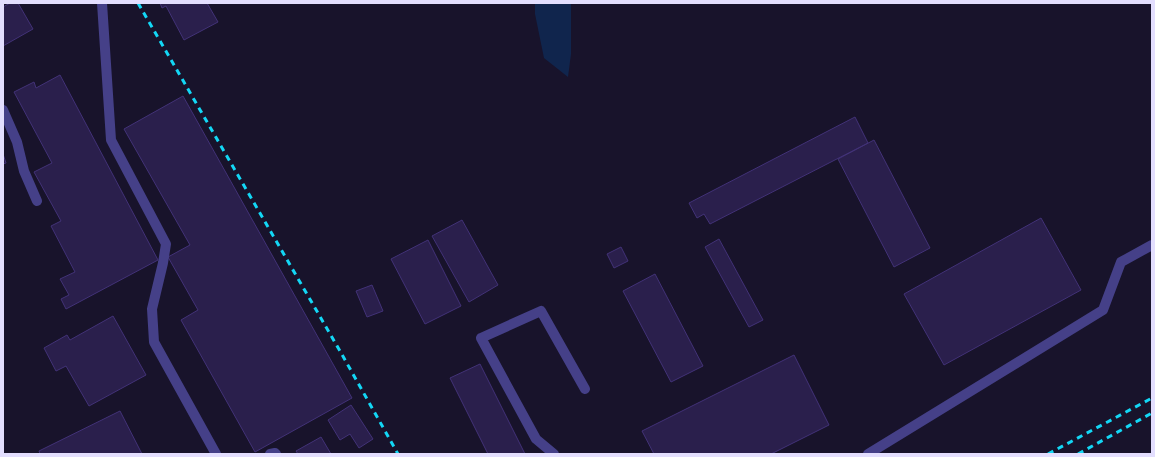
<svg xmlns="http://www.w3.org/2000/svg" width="1155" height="457" font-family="'Open Sans',sans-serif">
<rect width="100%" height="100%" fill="#18132b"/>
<path fill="#10254d" d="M535,3H571V54L568,77L544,58L535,14Z"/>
<path fill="#2a1f4c" stroke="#423277" d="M10,3H18L33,29L3,46V7Z
M160,3H207L218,22L184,40L166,6L162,8Z
M60,75L158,260L66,309L61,299L69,295L60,279L75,272L51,226L61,221L34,172L52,163L14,92L34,82L36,88Z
M183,96L352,398L255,452L181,320L198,310L168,257L190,245L124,129Z
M855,117L868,143L710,224L704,214L697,218L689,203Z
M874,140L930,248L894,267L838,159Z
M3,154L6,163L3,164Z
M1041,218L1081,290L944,365L904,294Z
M462,220L498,285L469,302L432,236Z
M719,239L763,320L749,327L705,247Z
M428,240L461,306L425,324L391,259Z
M621,247L628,261L614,268L607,254Z
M655,274L703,366L671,382L623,291Z
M372,285L383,311L367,317L356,291Z
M113,316L146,375L89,406L66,366L56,371L44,348L67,335L70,340Z
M794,355L829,425L771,454H654L642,431Z
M480,364L525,454H488L450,378Z
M351,405L373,439L359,448L350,434L340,440L328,420Z
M120,411L142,454H40L39,451Z
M321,437L331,454H298L296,451Z"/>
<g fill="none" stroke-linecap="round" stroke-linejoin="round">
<path stroke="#454088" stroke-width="10" d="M102,3L111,140L166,244L163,263L152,309L154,342L216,454
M3,110L17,142L24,171L37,201
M270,454L275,453L276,454
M554,454L536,439L481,338L541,311L585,389
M868,454L1103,310L1121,262L1152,245"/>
<path stroke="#13d7f5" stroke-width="3" stroke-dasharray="6 5" stroke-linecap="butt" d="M138,3L340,351L398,454
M1048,454L1152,398
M1078,454L1152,413"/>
</g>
<rect width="1155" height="457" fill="none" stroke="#e3defe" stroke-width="8"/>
</svg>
